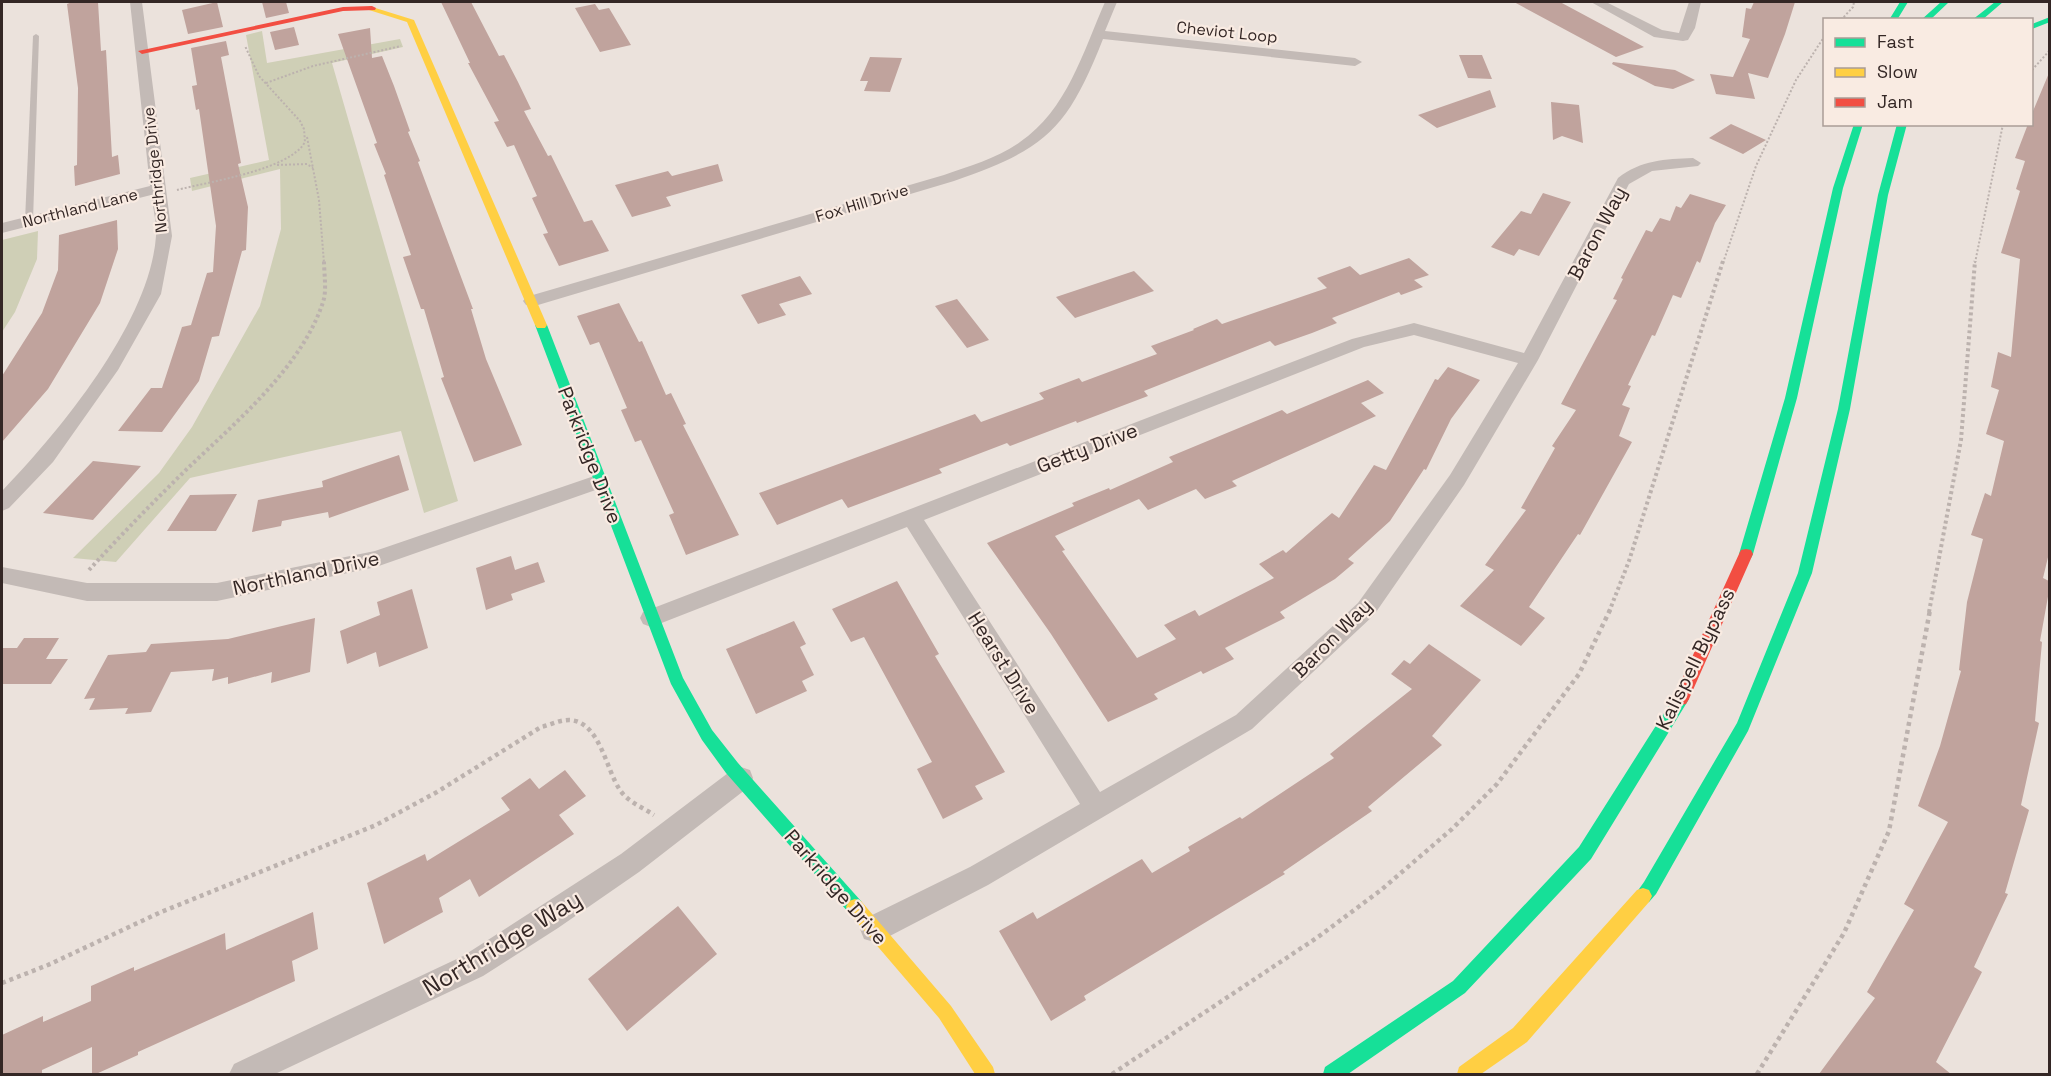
<svg xmlns="http://www.w3.org/2000/svg" width="2051" height="1076" font-family="'Space Grotesk',sans-serif">
<rect width="100%" height="100%" fill="#ebe2dc"/>
<path fill="#cfcfb6" d="M262,31L267,63L400,39L403,47L332,63L458,501L424,513L401,431L190,478L116,562L73,558L159,473L192,427L260,306L281,229L280,169L192,191L190,178L269,160L246,35Z
M38,231L37,259L15,312L2,332V240Z"/>
<path fill="#c0a39d" d="M72,2H98L101,51L106,50L112,157L118,155L120,174L75,186L74,166L77,165L78,88L67,4Z
M217,2L223,27L188,34L182,10Z
M262,2H286L289,13L266,18Z
M441,2H471L499,56L504,55L518,82L531,109L524,111L548,156L551,155L584,222L592,220L609,251L559,266L543,234L548,233L532,198L537,196L514,145L507,147L494,122L499,121L468,63H470Z
M1514,2H1560L1644,47L1616,57Z
M1754,2H1795L1785,34L1768,78L1748,73L1755,99L1716,94L1710,74L1733,77L1750,39L1742,37L1746,8L1751,9Z
M595,4L599,10L609,8L631,45L600,52L575,8Z
M294,27L299,45L275,50L270,32Z
M370,28L372,58L382,56L394,86L410,131L408,132L420,161L418,162L473,309H471L486,359L522,445L474,462L441,378L444,377L424,309H421L403,257L411,255L384,175L386,174L374,144L377,143L338,34Z
M226,41L229,55L221,57L241,163L238,164L248,207L246,250L242,251L219,336L212,337L199,381L162,432L118,431L151,388H162L182,327L191,325L207,273L213,272L216,226L199,109L196,110L192,86L197,85L191,48Z
M1459,55H1482L1492,79L1468,78Z
M870,57L902,58L890,92L864,91L868,81H860Z
M1613,62L1675,70L1695,80L1673,89L1655,86L1612,64Z
M2049,73V553L2043,578L2049,581V591L2040,641L2042,642L2035,721L2039,723L2021,805L2029,810L2005,893L2008,894L1974,967L1982,972L1936,1062L1951,1074H1819L1875,998L1867,992L1914,910L1904,904L1948,822L1918,806L1940,746L1961,671L1959,670L1967,602L1983,539L1971,535L1985,493L1991,496L2004,441L1986,434L1999,390L1991,387L1998,352L2011,357L2020,259L2001,253L2020,191L2016,189L2025,161L2015,158L2028,124H2031V116Z
M1490,90L1496,107L1437,128L1418,115Z
M1551,102L1579,105L1583,143L1562,136L1553,140Z
M1731,124L1766,140L1743,154L1709,138Z
M718,164L723,181L666,197L671,206L632,217L615,185L668,171L672,176Z
M1543,193L1571,202L1539,256L1519,249L1514,256L1491,247L1521,211L1531,214Z
M1690,194L1726,205L1715,223L1700,263L1697,261L1681,298L1673,295L1655,336L1652,335L1628,385L1631,386L1622,405L1630,408L1619,436L1632,442L1580,535L1578,534L1529,607L1545,618L1521,646L1460,606L1494,570L1485,565L1526,510L1521,508L1555,448L1552,446L1576,410L1561,404L1617,300L1613,299L1623,279L1621,278L1646,230L1652,232L1660,218L1670,221L1676,206L1681,208Z
M117,220L118,249L100,303L48,389L2,442V376L42,313L58,270L59,235Z
M1409,258L1429,275L1414,280L1423,287L1401,295L1399,292L1332,318L1337,323L1312,333L1275,346L1270,341L1144,391L1148,396L1077,423L1076,421L1010,446L1007,443L939,469L942,473L848,508L842,499L777,525L759,493L975,414L981,422L1044,399L1039,393L1079,378L1082,382L1157,354L1151,346L1194,330L1193,329L1217,319L1222,324L1327,288L1317,278L1350,266L1360,275Z
M1134,271L1154,291L1075,318L1056,297Z
M800,276L812,294L779,304L786,315L758,324L741,295Z
M957,299L989,340L967,348L935,306Z
M619,303L639,342L642,341L666,395L671,393L686,424L683,425L739,535L686,555L669,515L674,513L641,440L635,442L621,410L627,408L599,342L590,345L577,316Z
M1448,367L1480,380L1451,419L1426,470L1424,469L1390,521L1348,559L1354,563L1335,579L1280,612L1285,618L1225,648L1234,659L1203,674L1201,671L1154,694L1158,699L1108,722L1051,634L987,543L1074,506L1072,503L1109,488L1110,490L1173,462L1169,457L1282,410L1287,414L1368,380L1384,393L1361,403L1376,416L1232,481L1237,486L1205,499L1196,489L1148,510L1139,499L1055,536L1065,550L1062,551L1137,658L1176,639L1164,625L1195,610L1199,616L1274,578L1259,564L1283,550L1286,553L1332,513L1339,518L1374,465L1386,470L1435,379L1438,380Z
M399,455L409,490L329,518L328,512L282,521L281,526L252,532L258,500L323,487L322,481Z
M93,461L141,466L93,520L43,513Z
M237,494L216,531H167L190,495Z
M511,556L515,570L538,562L545,582L511,594L513,600L486,610L476,568Z
M897,581L939,654L935,656L1005,772L975,786L983,799L943,819L917,769L932,762L864,637L851,642L832,609Z
M412,589L428,648L379,667L376,652L347,664L340,631L380,615L377,602Z
M315,618L310,672L271,683L272,672L228,684V677L212,681L214,669L171,672L151,712L125,714L128,708L89,710L95,698L84,699L108,655L146,652L151,644L228,639Z
M794,621L806,644L800,647L814,675L802,681L807,691L756,714L726,649Z
M24,638H59L46,659H68L51,684H2V648H17Z
M1429,644L1481,680L1432,736L1442,745L1368,807L1372,811L1283,872L1285,874L1084,996L1086,1000L1051,1021L999,931L1033,912L1037,919L1142,859L1152,873L1190,851L1188,847L1240,817L1242,819L1334,758L1330,754L1412,689L1391,674L1404,660L1410,664Z
M565,770L586,796L559,815L574,834L479,897L470,879L439,898L443,912L384,944L367,883L425,854L427,861L510,810L501,798L530,778L539,789Z
M678,906L717,954L627,1031L588,979Z
M313,912L318,949L292,961L295,981L138,1052V1055L96,1074H92V1047L42,1070V1074H2V1035L43,1016V1022L91,1001V986L134,967V971L225,933L226,950Z"/>
<g fill="none" stroke-linecap="round" stroke-linejoin="round">
<path stroke="#bcb2ae" stroke-width="2" stroke-dasharray="2 2" stroke-linecap="butt" d="M1841,20L1853,7L1854,2
M2032,70L2050,50
M266,83L313,66L401,46
M307,137L319,200L324,263
M277,165L307,164L313,168
M177,190C207,182 290,170 305,142L304,129L300,121L259,76L245,46
M1723,263L1756,166L1796,80L1824,37
M1975,263L2003,124"/>
<path stroke="#bcb2ae" stroke-width="4" stroke-dasharray="3 3" stroke-linecap="butt" d="M89,570C121,535 154,501 188,468C235,423 302,367 323,302C327,291 324,274 324,261
M1609,612L1629,561L1723,261
M1929,612L1961,440L1975,261"/>
<path stroke="#bcb2ae" stroke-width="4.5" stroke-dasharray="4 4" stroke-linecap="butt" d="M2,983L48,965L161,912L376,825L437,792L541,727C550,725 559,720 569,720C600,721 606,770 620,790C628,802 642,807 654,815
M1112,1074L1318,937L1381,890L1452,829L1497,784L1579,674L1610,610
M1757,1074L1844,933L1889,831L1930,610"/>
<path fill="#c3bab6" fill-rule="evenodd" d="M36,34L39,36L33,221L29,223L25,221L33,36Z"/>
<path fill="#c3bab6" fill-rule="evenodd" d="M130,2H142L172,236L161,294L118,370L53,462L9,508L2,511V491C60,431 150,322 156,236C157,223 153,208 151,195L2,233V223L150,186Z
M1105,2H1117L1105,31L1355,58L1362,62L1355,66L1103,39C1067,130 1046,149 954,181L538,305H526L523,301L526,297L944,175C969,166 998,158 1020,142C1067,110 1083,52 1105,2Z
M1591,2H1606L1662,30L1679,33L1689,2H1701L1695,28L1688,40L1683,41L1654,37Z
M1693,158L1701,163L1698,166L1652,171L1629,184L1538,360L1464,485L1374,615L1252,729L988,885L884,939L874,942L864,939L860,929L864,919L970,867L1080,804L907,527L659,624L651,627L643,624L640,618L643,612L1352,339L1414,323L1524,353L1618,178C1641,160 1665,159 1693,158ZM1414,335L1518,363L1450,475L1358,603L1236,715L1100,792L924,520L1364,347Z
M600,474L607,476L610,481L607,486L376,567L217,601H87L2,583V567L87,583H217L375,551Z
M741,767L750,770L753,778L750,786L639,872L558,928L483,976L275,1074H229L234,1064L463,956L621,854L732,770Z"/>
<path fill="#16e098" fill-rule="evenodd" d="M1900,2H1908L1897,20H1889Z
M1941,2H1949L1930,20H1921Z
M1995,2H2003L1982,20H1972Z
M2050,17V22L2032,29V24Z
M1854,124H1863L1843,188L1797,398L1753,554L1751,558H1741L1739,554L1785,398L1833,188Z
M1897,124H1907L1888,195L1850,409L1812,573L1748,731L1656,894L1649,902L1643,904L1637,902L1634,896L1644,882L1737,723L1798,573L1838,409L1878,195Z
M541,321L547,325L683,678L712,730L738,763L861,901L864,907L861,913L855,915L849,913L726,773L702,740L671,684L535,325Z
M1681,693L1686,694L1689,699L1686,704L1591,859L1465,993L1348,1074H1323L1325,1067L1453,981L1579,847L1676,694Z"/>
<path fill="#ffcf43" fill-rule="evenodd" d="M369,6L414,20L547,325L545,328H537L535,325L407,22L369,10Z
M1643,888L1649,890L1652,896L1649,902L1527,1042L1481,1074H1457L1459,1067L1513,1028L1637,890Z
M855,899L861,901L951,1006L993,1067L995,1074H975L939,1018L849,913L846,907L849,901Z"/>
<path fill="#f24e42" fill-rule="evenodd" d="M372,6L376,8L375,10L343,11L142,54L138,51L343,7Z
M1746,549L1751,550L1753,554L1689,699L1686,704L1681,705L1676,704L1673,699L1739,554L1741,550Z"/>
</g>
<g text-anchor="middle" dominant-baseline="central" stroke-width="4.5" stroke-linejoin="round" paint-order="stroke">
<g font-size="16" fill="#342725" stroke="#f9ebe2">
<text transform="translate(1227 32) rotate(6)">Cheviot Loop</text>
<text transform="translate(155 170) rotate(-96)">Northridge Drive</text>
<text transform="translate(862 203) rotate(-17)">Fox Hill Drive</text>
<text transform="translate(80 208) rotate(-14)">Northland Lane</text>
</g>
<g font-size="20" fill="#342725" stroke="#f9ebe2">
<text transform="translate(1597 233) rotate(-62)">Baron Way</text>
<text transform="translate(1087 448) rotate(-21)">Getty Drive</text>
<text transform="translate(590 455) rotate(69)">Parkridge Drive</text>
<text transform="translate(306 573) rotate(-12)">Northland Drive</text>
<text transform="translate(1332 638) rotate(-45)">Baron Way</text>
<text transform="translate(1695 659) rotate(-64)">Kalispell Bypass</text>
<text transform="translate(1004 663) rotate(58)">Hearst Drive</text>
<text transform="translate(836 887) rotate(49)">Parkridge Drive</text>
</g>
<g font-size="24" fill="#342725" stroke="#f9ebe2">
<text transform="translate(502 943) rotate(-31)">Northridge Way</text>
</g>
</g>
<rect width="2051" height="1076" fill="none" stroke="#342725" stroke-width="6"/>
<rect x="1823" y="18" width="210" height="108" fill="#f9ebe2" stroke="#aa9d96" stroke-width="1.5"/>
<rect x="1835" y="38" width="30" height="9" fill="#16e098" stroke="#aa9d96" stroke-width="1.5"/>
<text x="1877" y="48" font-size="18" fill="#342725">Fast</text>
<rect x="1835" y="68" width="30" height="9" fill="#ffcf43" stroke="#aa9d96" stroke-width="1.5"/>
<text x="1877" y="78" font-size="18" fill="#342725">Slow</text>
<rect x="1835" y="98" width="30" height="9" fill="#f24e42" stroke="#aa9d96" stroke-width="1.5"/>
<text x="1877" y="108" font-size="18" fill="#342725">Jam</text>
</svg>
